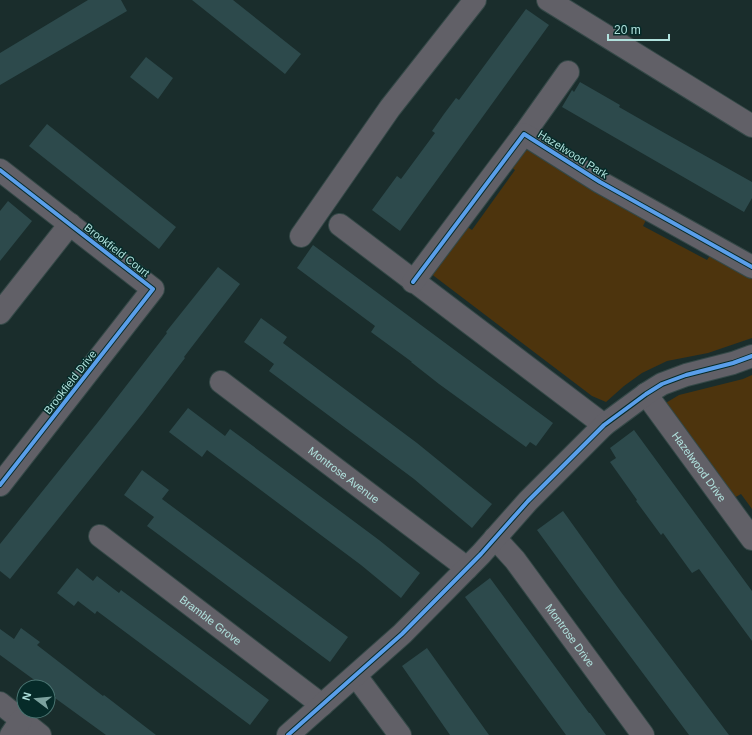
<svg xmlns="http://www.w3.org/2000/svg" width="752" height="735" font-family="Helvetica,sans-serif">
<rect width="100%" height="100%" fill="#1a2d2c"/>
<path fill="#4d340d" d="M528,150L646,220L643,226L707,260L711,254L752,277V338L708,353L667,361L642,373L624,386L606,402L592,396L430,273L466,226L472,230L515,170L511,167L521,152Z
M752,375V509L741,494L734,498L664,404L679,395L743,379Z"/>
<path fill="#2d4a4c" d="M88,0H121L127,11L0,85V53Z
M192,0H233L301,54L285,74Z
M526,9L549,25L400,231L372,210L397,176L401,179L435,133L432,131L444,114L456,98L459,100Z
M146,57L173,78L158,99L130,77Z
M580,82L620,105L619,107L661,131L752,182V198L744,212L562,107L572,90L574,92Z
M47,124L176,227L159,249L29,146Z
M8,201L32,221L0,261V211Z
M313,245L553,423L536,446L530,442L526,447L439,384L411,362H412L371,332L375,326L297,268Z
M218,267L240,284L184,357L185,358L143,413L10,579L0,571V544L102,417L167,333L166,332Z
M261,318L287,337L283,343L417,443L492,504L472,528L414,479L269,371L274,364L244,342Z
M188,408L225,436L230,429L379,540L420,573L401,598L361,565L207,450L202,457L169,432Z
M634,430L752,591V641L699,569L692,573L663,533L661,535L636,501L637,500L610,462L616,458L610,448Z
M142,470L169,490L162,499L348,637L330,662L147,526L154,517L124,495Z
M563,511L621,592L729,735H689L580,589L537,530Z
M77,568L93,581L97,576L119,593L121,590L269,700L250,725L97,611L95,614L78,601L74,606L57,593Z
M490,578L589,713H590L606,735H566L465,597Z
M21,628L40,642L37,645L103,696L104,695L156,735H106L55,698L56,696L48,690V687H44L0,655V629L14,639Z
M427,648L454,686L489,735H450L402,666Z"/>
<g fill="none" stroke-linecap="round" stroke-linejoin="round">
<defs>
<g id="minor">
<path d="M548,0L752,126"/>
<path d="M524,134L568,72"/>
<path d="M0,170L153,289L0,485"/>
<path d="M340,225L604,425"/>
<path d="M301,236L390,108L475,0"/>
<path d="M413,282L524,134L600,182L752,267"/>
<path d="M0,313L70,224"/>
<path id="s1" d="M221,382L467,568"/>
<path id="s2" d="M646,394L752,539"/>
<path id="s3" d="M100,536L322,705"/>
<path id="s4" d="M495,538L515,560L643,735"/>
<path d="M356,676L400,735"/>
<path d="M0,703L40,735"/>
<path d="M11,735L21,720"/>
<path d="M288,735L402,634L481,554L528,501L604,425L646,394L662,384L686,375L733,363L752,356"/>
</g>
</defs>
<use href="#minor" stroke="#344847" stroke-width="24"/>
<use href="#minor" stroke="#616067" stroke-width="22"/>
<defs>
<path id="cycleway" d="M0,170L153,289L0,485
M413,282L524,134L600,182L752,267
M288,735L402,634L481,554L528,501L604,425L646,394L662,384L686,375L733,363L752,356"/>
</defs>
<use href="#cycleway" stroke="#062b29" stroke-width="6"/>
<use href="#cycleway" stroke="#5a9eea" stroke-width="4"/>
</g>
<g text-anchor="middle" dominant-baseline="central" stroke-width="3" stroke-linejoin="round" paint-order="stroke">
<g font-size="11" fill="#b0e1dd" stroke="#062b29">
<text transform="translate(573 154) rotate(32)">Hazelwood Park</text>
<text transform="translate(117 250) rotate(38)">Brookfield Court</text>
<text transform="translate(70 382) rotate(-52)">Brookfield Drive</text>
<text stroke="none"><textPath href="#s2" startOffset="90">Hazelwood Drive</textPath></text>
<text stroke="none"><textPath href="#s1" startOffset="154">Montrose Avenue</textPath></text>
<text stroke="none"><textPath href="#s3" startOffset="139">Bramble Grove</textPath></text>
<text stroke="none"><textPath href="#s4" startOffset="123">Montrose Drive</textPath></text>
</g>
</g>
<g transform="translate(36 699) rotate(286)"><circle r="19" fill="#062b29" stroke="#4a7471"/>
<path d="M0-3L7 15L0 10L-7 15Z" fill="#7ca29f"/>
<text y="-6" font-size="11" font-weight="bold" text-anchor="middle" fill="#b0e1dd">N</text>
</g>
<path d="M608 34v6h61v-6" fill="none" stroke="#b0e1dd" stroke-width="2"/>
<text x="614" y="34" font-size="12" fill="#b0e1dd" stroke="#062b29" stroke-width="3" paint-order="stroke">20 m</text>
</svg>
